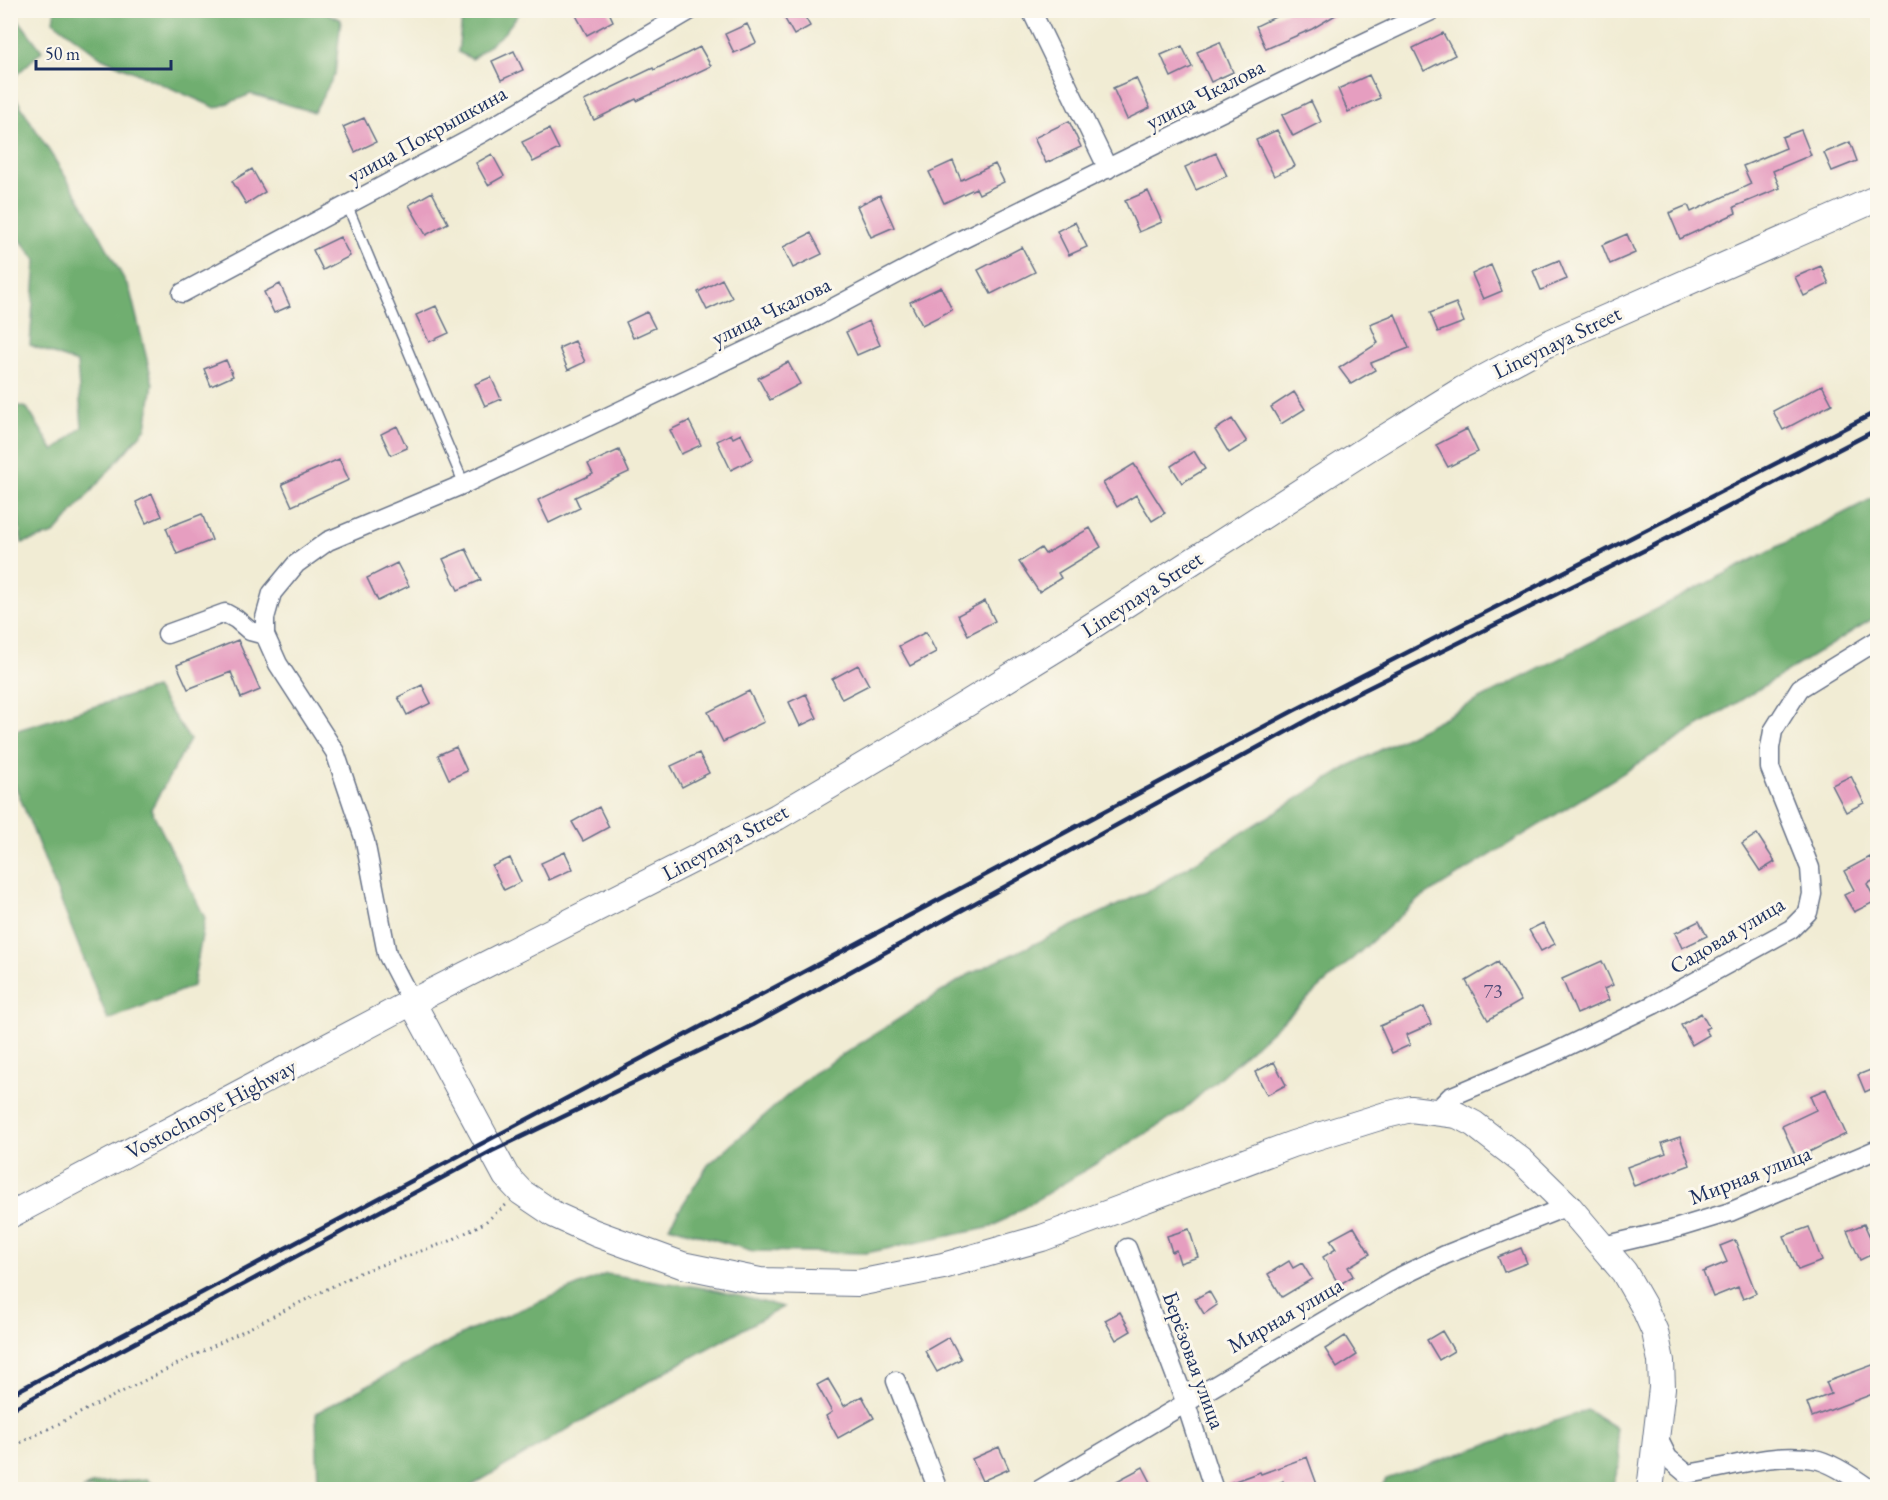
<svg xmlns="http://www.w3.org/2000/svg" width="1888" height="1500" font-family="'EB Garamond',serif">
<rect width="100%" height="100%" fill="#fbf7ec"/>
<filter id="ink" filterUnits="userSpaceOnUse"><feTurbulence type="fractalNoise" baseFrequency=".0167" numOctaves="2"/><feDisplacementMap in="SourceGraphic" scale="12" xChannelSelector="R" yChannelSelector="G"/><feConvolveMatrix kernelMatrix="1 2 1 2 8 2 1 2 1" color-interpolation-filters="sRGB"/></filter>
<filter id="wash" filterUnits="userSpaceOnUse"><feTurbulence type="fractalNoise" baseFrequency=".008" numOctaves="4" result="noise"/><feDisplacementMap in="SourceGraphic" scale="24" xChannelSelector="R" yChannelSelector="G"/><feGaussianBlur stdDeviation="1.35" result="paint"/><feColorMatrix in="noise" values="0 0 0 0 0 0 0 0 0 0 0 0 0 0 0 0 0 1.4 0 .05"/><feComposite in="paint" operator="in"/></filter>
<g filter="url(#wash)">
<rect width="100%" height="100%" fill="#f1ecd4"/>
<path fill="#6fae70" stroke="#456e67" stroke-width="1.5" d="M55,10L323,11L341,20L335,74L314,112L251,94L216,108L102,58L53,21Z
M12,11L42,51L11,80L10,11Z
M463,11V10L521,11L504,33L472,59L458,52Z
M10,89L84,206L130,290L153,384L146,428L54,534L22,543L11,471V404L27,408L54,451L82,427L77,363L30,345L36,260L11,228Z
M1877,496V616L1418,900L1181,1112L992,1227L866,1253L753,1251L669,1226L708,1165L812,1074L968,975L1154,888L1351,765Z
M155,688L190,740L151,809L205,918L193,986L108,1020L11,775V732Z
M606,1274L711,1289L783,1307L668,1370L466,1489L325,1490L318,1486L316,1413L467,1332Z
M1587,1410L1616,1428L1620,1463L1611,1489H1380L1386,1479Z
M147,1479L159,1489H84L92,1484Z"/>
<g id="blocks">
<path fill="#e69ec0" d="M573,10H608L613,21L587,35Z
M780,10H801L810,26L794,35Z
M1290,10H1344L1312,29L1266,49L1256,26Z
M747,24L756,43L734,53L725,34Z
M1443,33L1455,55L1424,71L1413,48Z
M1220,42L1233,72L1211,82L1197,52Z
M1182,46L1192,67L1171,77L1161,55Z
M700,47L711,66L637,101L636,99L594,120L584,101L653,68L654,70Z
M514,51L523,70L501,80L492,61Z
M1369,75L1380,98L1348,112L1338,89Z
M1136,78L1150,108L1127,119L1113,88Z
M1311,101L1321,122L1293,136L1282,115Z
M364,118L376,142L355,152L343,127Z
M1069,121L1081,147L1046,163L1034,138Z
M549,129L559,149L533,162L522,142Z
M1277,130L1295,166L1274,176L1256,140Z
M1801,130L1811,155L1773,171L1780,188L1734,207L1736,213L1680,239L1669,213L1688,205L1691,212L1751,184L1743,166L1786,148L1782,137Z
M1850,142L1857,161L1832,171L1824,153Z
M1216,153L1227,176L1196,190L1185,167Z
M492,154L504,176L488,185L476,163Z
M953,161L961,180L995,164L1004,182L979,194L976,188L944,203L929,172Z
M252,169L265,192L246,204L232,181Z
M1148,191L1162,222L1139,232L1125,201Z
M432,192L448,223L426,235L409,205Z
M880,195L894,227L871,237L857,206Z
M1075,222L1087,247L1069,255L1057,231Z
M811,233L822,254L793,268L783,247Z
M1627,234L1635,253L1610,264L1602,245Z
M340,237L350,256L323,270L313,250Z
M1022,247L1035,272L991,294L978,270Z
M1559,260L1567,279L1541,290L1533,271Z
M1491,265L1502,291L1483,299L1472,274Z
M1821,266L1829,284L1804,296L1795,277Z
M722,279L732,298L707,310L698,292Z
M280,284L290,306L274,313L264,292Z
M941,287L952,310L922,325L910,302Z
M1456,303L1464,322L1438,332L1430,313Z
M436,306L449,333L429,342L416,315Z
M647,312L655,328L633,338L626,322Z
M1395,314L1409,348L1371,363L1375,370L1351,384L1339,368L1378,343L1370,324Z
M869,321L880,345L857,355L846,332Z
M575,341L585,362L568,370L559,348Z
M226,360L233,376L211,386L204,369Z
M788,362L800,384L770,400L758,378Z
M491,377L501,399L485,406L475,384Z
M1822,385L1832,404L1783,430L1773,411Z
M1294,392L1305,409L1281,424L1271,407Z
M1232,419L1247,442L1229,453L1215,430Z
M689,421L701,445L681,454L670,430Z
M397,426L407,448L391,455L381,434Z
M1467,429L1478,452L1448,467L1436,445Z
M731,434L733,438L741,434L753,459L731,470L717,441Z
M619,450L629,472L575,497L580,508L549,523L538,500L593,474L588,464Z
M1194,451L1205,469L1182,483L1171,466Z
M339,459L349,480L292,506L282,484Z
M1134,464L1165,513L1152,521L1136,495L1117,507L1103,483Z
M152,494L162,516L146,523L136,502Z
M202,514L212,540L177,554L166,528Z
M1090,528L1101,547L1058,573L1061,578L1039,592L1019,562L1041,548L1045,554Z
M466,549L481,580L458,590L443,559Z
M397,563L409,586L378,601L367,578Z
M985,601L995,621L968,635L958,615Z
M926,632L936,652L910,666L899,646Z
M238,640L260,690L241,698L231,672L188,689L177,665Z
M858,665L869,685L842,699L832,679Z
M422,685L431,703L407,715L398,697Z
M749,691L764,722L723,742L708,712Z
M806,694L817,718L800,726L789,702Z
M456,747L467,771L449,779L438,755Z
M699,753L709,773L682,787L671,766Z
M1851,776L1864,803L1846,812L1832,785Z
M599,807L609,827L583,841L572,822Z
M1757,834L1775,862L1760,871L1742,844Z
M565,852L573,869L549,880L541,863Z
M1870,857L1878,871V878L1867,884L1876,901L1854,912L1844,895L1854,890L1844,871Z
M510,858L521,882L504,890L492,866Z
M1699,921L1707,936L1682,948L1675,933Z
M1543,923L1555,944L1541,951L1529,930Z
M1602,961L1613,985L1604,989L1609,1000L1577,1014L1562,979Z
M1498,962L1521,1001L1488,1020L1466,981Z
M1424,1007L1431,1024L1406,1035L1410,1045L1392,1053L1380,1026Z
M1701,1013L1709,1027L1705,1029L1709,1035L1692,1045L1681,1025Z
M1274,1062L1286,1085L1267,1095L1255,1072Z
M1878,1067V1086L1865,1092L1858,1075Z
M1826,1089L1846,1134L1809,1152L1810,1155L1798,1161L1782,1126L1816,1110L1810,1096Z
M1680,1137L1690,1165L1634,1186L1627,1167L1666,1153L1662,1143Z
M1864,1224L1877,1252L1860,1260L1847,1231Z
M1354,1227L1370,1254L1348,1267L1353,1276L1339,1285L1323,1257L1336,1249L1330,1240Z
M1809,1227L1822,1261L1798,1270L1784,1236Z
M1189,1229L1198,1257L1180,1263L1176,1250L1172,1252L1167,1236Z
M1735,1240L1756,1293L1743,1299L1738,1287L1713,1297L1703,1272L1727,1262L1720,1246Z
M1521,1248L1527,1263L1504,1272L1498,1257Z
M1289,1261L1293,1268L1302,1263L1312,1279L1282,1297L1268,1274Z
M1209,1291L1217,1305L1204,1314L1195,1299Z
M1120,1312L1131,1331L1116,1340L1105,1320Z
M1442,1331L1454,1351L1439,1360L1427,1340Z
M1345,1336L1357,1355L1337,1368L1325,1349Z
M949,1337L961,1359L937,1372L925,1351Z
M1878,1363V1392L1812,1417L1807,1403L1831,1394L1826,1382Z
M828,1379L844,1406L862,1396L874,1418L838,1438L826,1416L832,1412L817,1385Z
M999,1447L1009,1469L982,1481L972,1459Z
M1307,1457L1319,1490H1284L1283,1481L1266,1488L1267,1490H1225L1224,1485L1260,1472L1261,1474Z
M1143,1467L1155,1490H1100Z"/>
</g>
</g>
<g filter="url(#ink)">
<use href="#blocks" fill-opacity="0" stroke="#667187" stroke-width="1.5"/>
<g fill="none" stroke-linecap="round" stroke-linejoin="round">
<defs>
<path id="lane" d="M347,205L464,484"/>
<path id="street" d="M1031,10L1108,169
M182,293L482,133L691,10
M167,634L225,613L236,619L250,631L265,635V618L272,593L296,564L328,541L464,484L580,430L816,317L959,241L1338,55L1433,10
M265,635L278,664L335,752L365,841L387,954L412,1002
M1436,1111L1450,1097L1551,1054L1653,1005L1791,929L1808,912L1812,894L1810,868L1770,768V748L1773,731L1800,688L1878,640
M1603,1246L1671,1230L1730,1212L1878,1149
M1127,1248L1185,1401L1214,1490
M896,1381L938,1490
M1657,1436L1668,1458L1687,1474C1729,1468 1771,1452 1814,1459C1832,1462 1856,1479 1871,1490
M1039,1490L1395,1279L1445,1255L1568,1206"/>
<path id="secondary" d="M412,1002L506,1176L521,1192L555,1215L595,1233L682,1265L760,1281L858,1283L943,1266L1042,1238L1293,1144L1386,1115L1411,1109L1457,1115L1474,1124L1523,1162L1568,1206L1624,1272L1643,1305L1655,1332L1661,1361L1662,1388L1650,1490
M10,1215L412,1002L777,817L924,730L1070,640L1370,447L1462,390L1547,344L1878,198"/>
</defs>
<use href="#lane" stroke="#667187" stroke-width="12"/>
<use href="#street" stroke="#667187" stroke-width="21"/>
<use href="#secondary" stroke="#667187" stroke-width="28"/>
<path stroke="#667187" stroke-width="3" stroke-dasharray="1.5 4.5" stroke-linecap="butt" d="M10,1448L361,1272L450,1241L484,1223L506,1205"/>
<use href="#lane" stroke="#fff" stroke-width="9"/>
<use href="#street" stroke="#fff" stroke-width="18"/>
<use href="#secondary" stroke="#fff" stroke-width="26"/>
<path stroke="#1b2f5e" stroke-width="4.5" d="M10,1395L1293,711L1878,411
M10,1410L492,1151L753,1025L1348,698L1649,548L1878,429"/>
</g>
</g>
<g text-anchor="middle" dominant-baseline="central" stroke-width="6" stroke-linejoin="round" paint-order="stroke">
<g font-size="20" fill="#4e4b76">
<text x="1493" y="991">73</text>
</g>
<g font-size="22" fill="#1b2f5e" stroke="#fbf7ec">
<text transform="translate(1205 94) rotate(-27)">улица Чкалова</text>
<text transform="translate(427 134) rotate(-29)">улица Покрышкина</text>
<text transform="translate(771 311) rotate(-26)">улица Чкалова</text>
<text transform="translate(1557 342) rotate(-26)">Lineynaya Street</text>
<text transform="translate(1142 594) rotate(-33)">Lineynaya Street</text>
<text transform="translate(725 842) rotate(-28)">Lineynaya Street</text>
<text transform="translate(1727 935) rotate(-31)">Садовая улица</text>
<text transform="translate(211 1109) rotate(-28)">Vostochnoye Highway</text>
<text transform="translate(1750 1175) rotate(-21)">Мирная улица</text>
<text transform="translate(1285 1315) rotate(-30)">Мирная улица</text>
<text transform="translate(1194 1360) rotate(70)">Берёзовая улица</text>
</g>
</g>
<rect width="1888" height="1500" fill="none" stroke="#fbf7ec" stroke-width="36"/>
<path d="M36 60v9h135v-9" fill="none" stroke="#1b2f5e" stroke-width="3"/>
<text x="45" y="60" font-size="18" fill="#1b2f5e" stroke="#fbf7ec" stroke-width="4.5" paint-order="stroke">50 m</text>
</svg>
